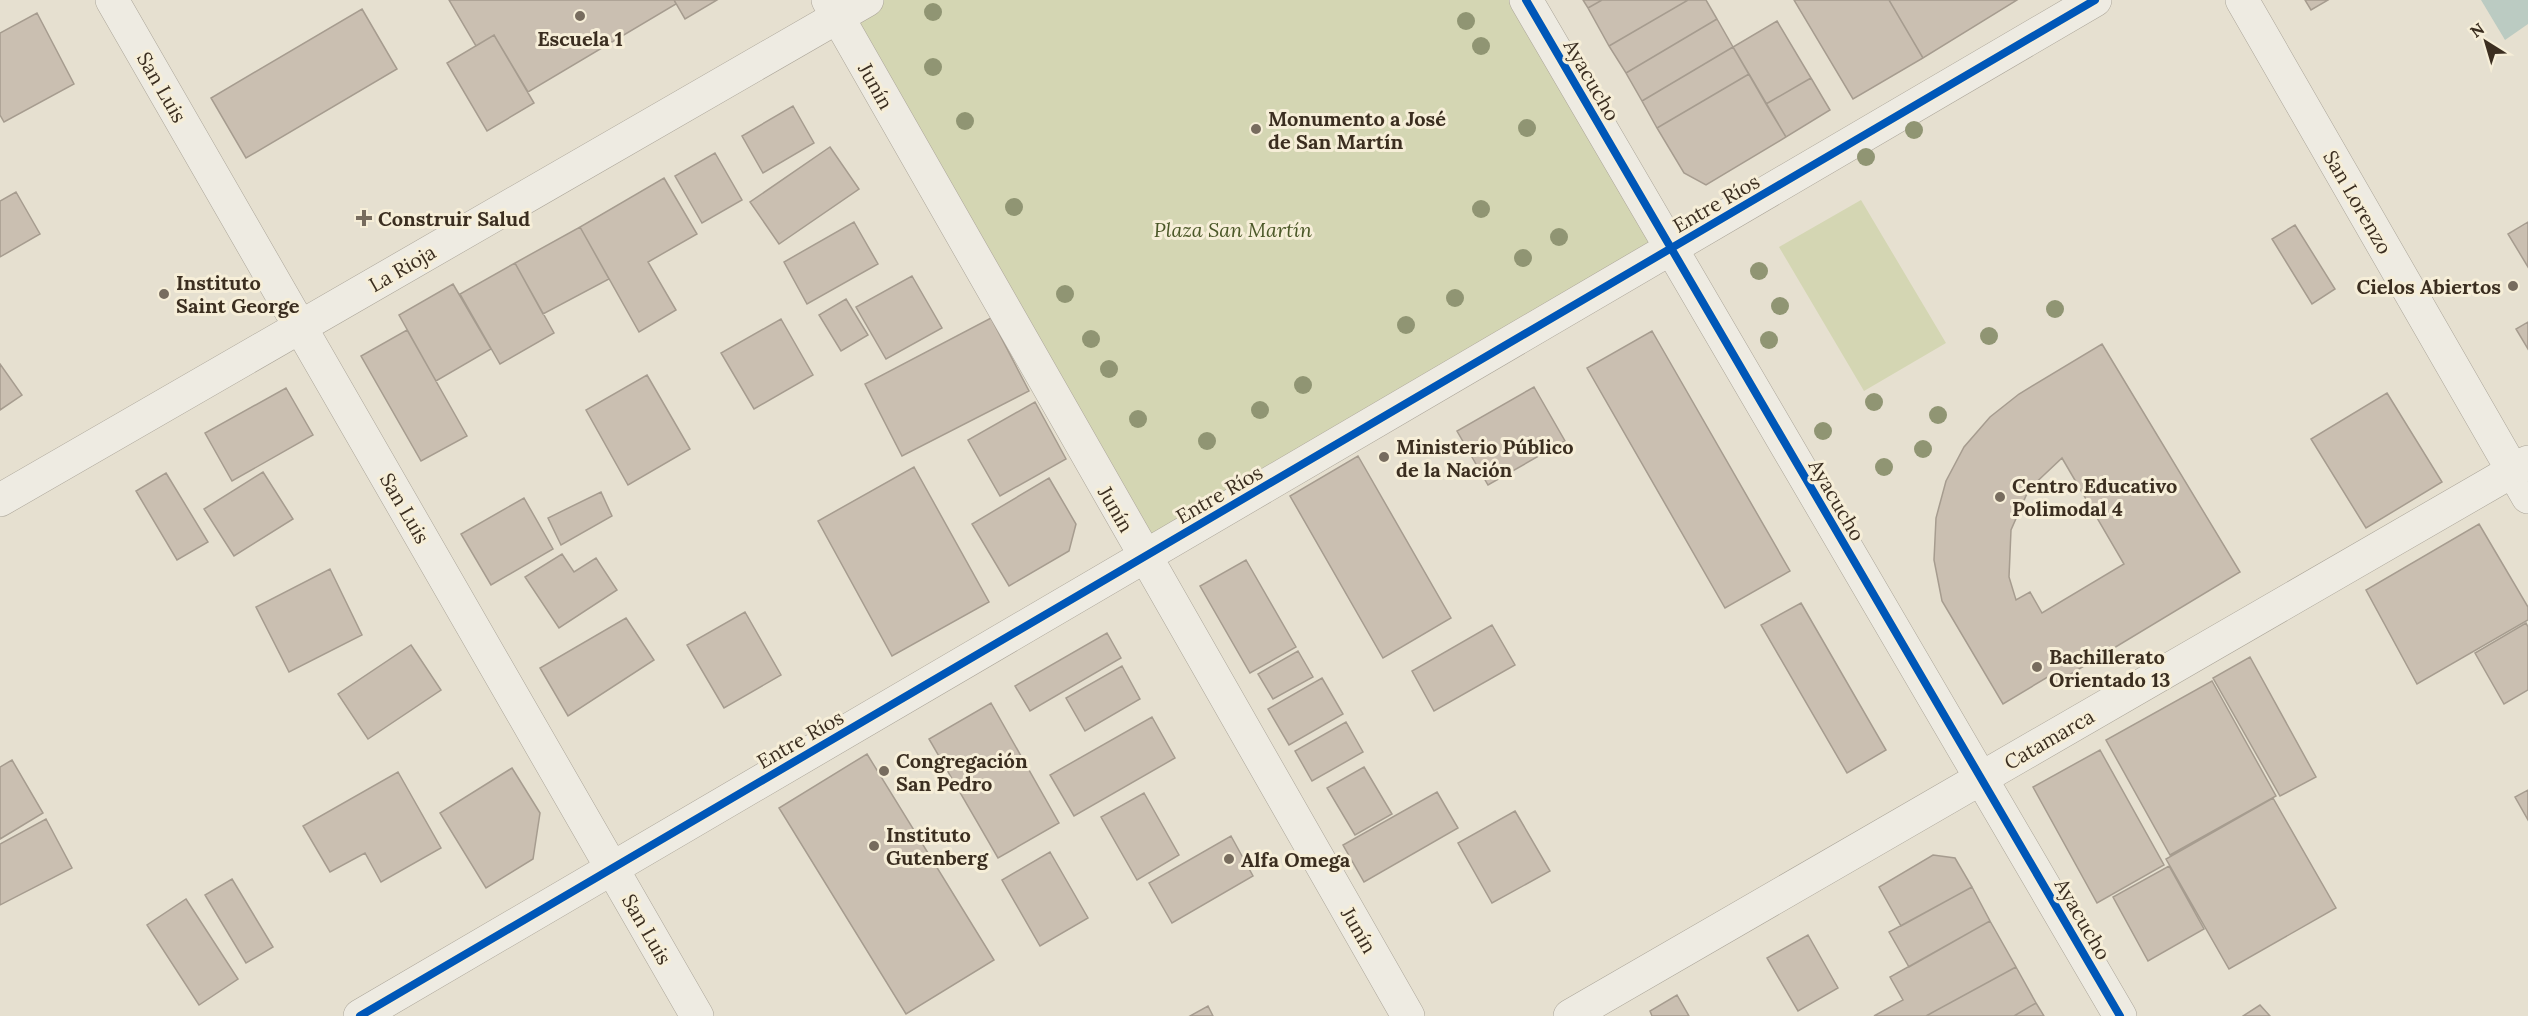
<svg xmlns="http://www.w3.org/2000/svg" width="2528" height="1016" font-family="Lora,serif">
<rect width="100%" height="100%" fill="#e6e0d0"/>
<path fill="#d4d6b3" d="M880,0H1517L1659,249L1148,541L849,18Z
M1861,200L1946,343L1864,391L1779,247Z"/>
<path fill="#bbcbc2" d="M2481,0H2528V24L2505,40Z"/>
<path fill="#cabfb1" stroke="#a69c8f" stroke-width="1.5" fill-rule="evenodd" d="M449,0H674L676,4L528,92L494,35L476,46Z
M674,0H717L685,19Z
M1583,0H1602L1588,8Z
M1602,0H1688L1609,46L1588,8Z
M1688,0H1706L1717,19L1626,73L1609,46Z
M1794,0H1889L1923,58L1853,99Z
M1889,0H2017L1923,58Z
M2305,0H2328L2311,10Z
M362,9L397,69L246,158L211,98Z
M37,13L74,84L4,122L0,115V33Z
M1717,19L1733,47L1642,101L1626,73Z
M1777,21L1811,78L1766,104L1733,47Z
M494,35L534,103L487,131L447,63Z
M1733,47L1749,74L1657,128L1642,101Z
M1749,74L1786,137L1706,185L1684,173L1657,128Z
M1811,78L1830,110L1786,137L1766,104Z
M793,106L814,143L763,173L742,136Z
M830,147L859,189L779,244L750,202Z
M715,153L742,200L702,223L675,176Z
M664,178L697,234L648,262L676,310L639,332L580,227Z
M16,192L40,234L0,257V201Z
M854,222L878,264L807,304L784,262Z
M2528,222V267L2508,234Z
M2295,225L2335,289L2312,304L2272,239Z
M580,227L609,279L543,314L515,263Z
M515,263L554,333L500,364L460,294Z
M912,276L942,328L886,359L856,307Z
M453,284L491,349L436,381L399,315Z
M846,299L868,335L841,351L819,315Z
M991,318L1029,391L902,456L865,384Z
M781,319L813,375L754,409L721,353Z
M2528,322V349L2516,329Z
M407,330L467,436L421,461L361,356Z
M1652,331L1790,571L1725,608L1587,368Z
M2102,344L2240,572L2056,683L2051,675L2003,704L1942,601L1934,560L1936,518L1946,481L1964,447L1990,417L2019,394ZM2062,458L2124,564L2042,613L2030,592L2016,600L2009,577L2011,530L2029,489Z
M0,364L22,395L0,410Z
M647,375L690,449L628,485L586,410Z
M1534,387L1565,441L1488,485L1457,431Z
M286,388L313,435L232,481L205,433Z
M2387,393L2442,482L2366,528L2311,439Z
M1035,402L1066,459L1000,496L968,440Z
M1358,456L1451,618L1383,658L1290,496Z
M914,467L989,602L892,656L818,521Z
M263,472L293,519L234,556L204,509Z
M166,473L208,542L177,560L136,491Z
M1049,478L1076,524L1069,551L1009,586L972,524Z
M601,492L612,516L561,545L548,518Z
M524,498L553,549L491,585L461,534Z
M2479,524L2528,607V620L2417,684L2366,590Z
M562,554L574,572L596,558L617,590L559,628L525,577Z
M1246,560L1296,647L1250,673L1200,586Z
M330,569L362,635L289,672L256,607Z
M1801,603L1886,750L1847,773L1761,625Z
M745,612L781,675L724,708L687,645Z
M626,618L654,660L568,716L540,668Z
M2526,623L2528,627V690L2504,704L2475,653Z
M1492,625L1515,665L1434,711L1412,671Z
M1107,633L1121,658L1030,711L1015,686Z
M411,645L441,690L368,739L338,694Z
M1298,651L1313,677L1273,699L1258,674Z
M2250,657L2316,777L2280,796L2213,678Z
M1122,666L1140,699L1085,731L1066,698Z
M1322,678L1343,714L1289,745L1268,709Z
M2212,681L2276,796L2170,855L2106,740Z
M991,703L1059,823L998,858L929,739Z
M1152,717L1175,758L1074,816L1050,775Z
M1346,722L1363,752L1312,781L1295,751Z
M2100,750L2164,865L2097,903L2033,787Z
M867,754L994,960L906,1014L779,808Z
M12,760L43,813L0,839V767Z
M1364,767L1392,814L1355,835L1327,788Z
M512,768L540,813L533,859L486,888L440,813Z
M398,772L441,848L381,882L365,853L330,872L303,826Z
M2528,790V820L2515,797Z
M1437,792L1458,828L1364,882L1343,845Z
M1144,793L1179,855L1137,880L1101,817Z
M2273,798L2336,908L2229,969L2166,859Z
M1515,811L1550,871L1492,903L1458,843Z
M46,819L72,868L0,905V844Z
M1231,836L1253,876L1172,923L1149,883Z
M1050,852L1088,918L1040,946L1002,880Z
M1933,855L1955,858L1972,887L1901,926L1879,887Z
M2169,866L2204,929L2148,961L2113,897Z
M232,879L273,947L246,963L205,895Z
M1972,887L1990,921L1909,967L1889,932Z
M186,899L238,979L199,1005L147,925Z
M1990,921L2016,967L1926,1016H1874L1903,1000L1890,977Z
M1808,935L1838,988L1798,1011L1767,958Z
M2016,967L2036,1003L2014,1016H1926Z
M1677,995L1689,1016H1652L1650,1011Z
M2036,1003L2044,1016H2014Z
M2260,1005L2270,1016H2243Z
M1208,1006L1213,1016H1190Z"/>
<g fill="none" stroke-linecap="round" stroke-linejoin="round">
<defs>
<path id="minor" d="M112,0L697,1016
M828,0L1408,1016
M1526,0L2120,1016
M2242,0L2528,497
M0,500L867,0
M360,1016L2095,0
M1570,1016L2528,462"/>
</defs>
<use href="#minor" stroke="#aba599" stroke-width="34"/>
<use href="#minor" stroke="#eeebe2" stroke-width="33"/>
<defs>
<path id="cycleway" d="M1526,0L2120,1016
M360,1016L2095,0"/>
</defs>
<use href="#cycleway" stroke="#f6eed8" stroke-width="11"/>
<use href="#cycleway" stroke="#0057b8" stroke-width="8"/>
</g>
<g fill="#909573">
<circle cx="933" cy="12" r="9"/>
<circle cx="1466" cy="21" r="9"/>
<circle cx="1481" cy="46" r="9"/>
<circle cx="933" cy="67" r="9"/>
<circle cx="965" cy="121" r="9"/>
<circle cx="1527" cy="128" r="9"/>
<circle cx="1914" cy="130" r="9"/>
<circle cx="1866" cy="157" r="9"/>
<circle cx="1014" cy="207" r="9"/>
<circle cx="1481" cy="209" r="9"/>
<circle cx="1559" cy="237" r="9"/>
<circle cx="1523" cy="258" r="9"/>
<circle cx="1759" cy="271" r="9"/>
<circle cx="1065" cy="294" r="9"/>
<circle cx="1455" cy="298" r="9"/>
<circle cx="1780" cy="306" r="9"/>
<circle cx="2055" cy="309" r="9"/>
<circle cx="1406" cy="325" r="9"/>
<circle cx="1989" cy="336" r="9"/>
<circle cx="1091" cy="339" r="9"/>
<circle cx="1769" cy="340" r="9"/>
<circle cx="1109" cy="369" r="9"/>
<circle cx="1303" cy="385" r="9"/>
<circle cx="1874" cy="402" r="9"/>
<circle cx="1260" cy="410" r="9"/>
<circle cx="1938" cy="415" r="9"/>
<circle cx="1138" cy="419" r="9"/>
<circle cx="1823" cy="431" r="9"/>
<circle cx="1207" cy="441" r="9"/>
<circle cx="1923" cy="449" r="9"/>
<circle cx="1884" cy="467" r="9"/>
</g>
<g fill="#776c5e" stroke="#f6eed8" stroke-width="2">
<circle cx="580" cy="16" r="6"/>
<circle cx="1256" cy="129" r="6"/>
<path d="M361 209h6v6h6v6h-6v6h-6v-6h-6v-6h6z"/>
<circle cx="2513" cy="286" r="6"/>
<circle cx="164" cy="294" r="6"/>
<circle cx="1384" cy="457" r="6"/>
<circle cx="2000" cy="497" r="6"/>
<circle cx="2037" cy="667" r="6"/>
<circle cx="884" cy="771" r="6"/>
<circle cx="874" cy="846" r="6"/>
<circle cx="1229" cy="859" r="6"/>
</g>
<g text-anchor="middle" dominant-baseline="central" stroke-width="6" stroke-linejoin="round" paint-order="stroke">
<g font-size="20" font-weight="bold" fill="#3b2e20" stroke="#f6eed8" text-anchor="start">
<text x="580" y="38" text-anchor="middle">Escuela 1</text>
<text x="1268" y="118">Monumento a José<tspan x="1268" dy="23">de San Martín</tspan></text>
<text x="378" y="218">Construir Salud</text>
<text x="176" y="282">Instituto<tspan x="176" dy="23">Saint George</tspan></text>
<text x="2501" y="286" text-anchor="end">Cielos Abiertos</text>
<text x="1396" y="446">Ministerio Público<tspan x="1396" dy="23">de la Nación</tspan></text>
<text x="2012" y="485">Centro Educativo<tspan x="2012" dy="23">Polimodal 4</tspan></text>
<text x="2049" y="656">Bachillerato<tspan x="2049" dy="23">Orientado 13</tspan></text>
<text x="896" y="760">Congregación<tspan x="896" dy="23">San Pedro</tspan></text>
<text x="886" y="834">Instituto<tspan x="886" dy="23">Gutenberg</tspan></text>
<text x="1241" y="859">Alfa Omega</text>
</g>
<g font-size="20" fill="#3b2e20" stroke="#f6eed8">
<text transform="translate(1592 80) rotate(60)">Ayacucho</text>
<text transform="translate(876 86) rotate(61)">Junín</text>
<text transform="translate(162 87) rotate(60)">San Luis</text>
<text transform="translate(2358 202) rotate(60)">San Lorenzo</text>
<text transform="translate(1716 203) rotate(-30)">Entre Ríos</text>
<text transform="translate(402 268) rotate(-30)">La Rioja</text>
<text transform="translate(1219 494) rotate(-30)">Entre Ríos</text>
<text transform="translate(1837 500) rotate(60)">Ayacucho</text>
<text transform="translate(405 508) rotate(60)">San Luis</text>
<text transform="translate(1116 509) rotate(60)">Junín</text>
<text transform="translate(800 739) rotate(-30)">Entre Ríos</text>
<text transform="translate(2049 739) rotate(-30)">Catamarca</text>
<text transform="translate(2083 919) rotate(60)">Ayacucho</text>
<text transform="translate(647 929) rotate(60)">San Luis</text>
<text transform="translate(1359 930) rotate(60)">Junín</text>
</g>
<g font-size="20" font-style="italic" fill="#4a5727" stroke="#f6eed8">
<text x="1233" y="229">Plaza San Martín</text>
</g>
</g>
<g transform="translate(2486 42) rotate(323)" stroke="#f6eed8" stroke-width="4.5" paint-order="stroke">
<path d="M0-4.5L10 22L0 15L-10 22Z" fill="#3b2e20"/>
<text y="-9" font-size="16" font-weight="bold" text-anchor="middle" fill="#3b2e20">N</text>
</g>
</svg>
